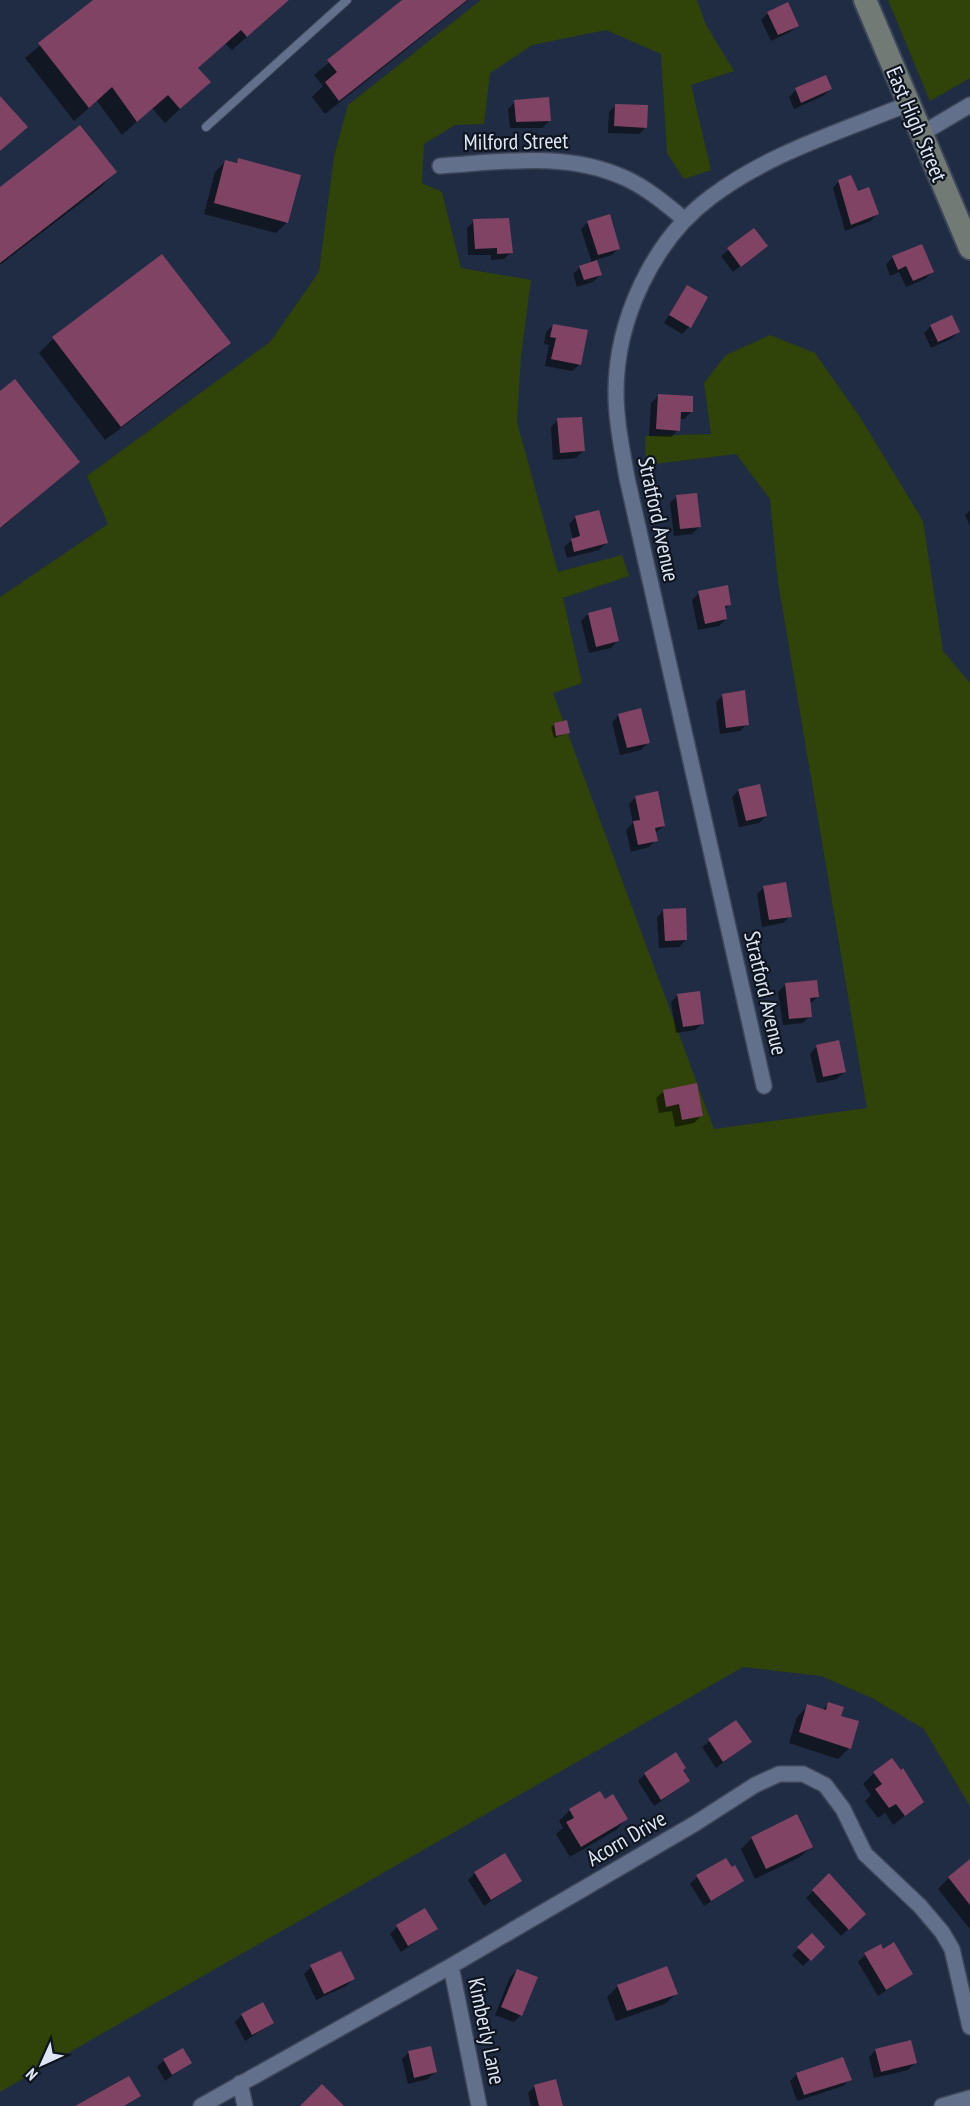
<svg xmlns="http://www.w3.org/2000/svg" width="970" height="2106" font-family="'PT Sans Narrow',sans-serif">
<rect width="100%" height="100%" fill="#202c43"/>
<path fill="#304308" d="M481,0H697L706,25L734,71L691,85L711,170L684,179L667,153L661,54L606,30L532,45L490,73L484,124L455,125L424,144L422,183L442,192L461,268L531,280L521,356L517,422L558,572L622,555L629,576L563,598L582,683L553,693L714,1129L867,1108L778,582L770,499L736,454L646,465L645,436L711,434L704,383L726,355L770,335L815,353L860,417L923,521L943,651L970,683V1806L924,1729L872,1698L821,1676L743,1667L0,2092V597L108,524L87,476L270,342L319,272L334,156L348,105Z
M888,0H970V78L930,101Z"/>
<path fill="#0007" d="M95,0H289L232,50L225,43L197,69L209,82L165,123L152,108L122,135L97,101L74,121L25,58Z
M405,0H468L325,114L312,97L323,86L314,75Z
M768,13L797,25L790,32L771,41L761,20Z
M825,77L830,89L823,96L794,109L789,97L796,90Z
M515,102L549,121L542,128H510L508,109Z
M616,105L646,127L639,134L608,133L609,112Z
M238,160L287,222L276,233L204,214L215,172L226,161L234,164Z
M115,172L101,187L0,265V189Z
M839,181L857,193L877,214L871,221L845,231L833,188Z
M474,221L511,252L504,259L491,260V255H468L467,228Z
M588,222L619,248L612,255L595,260L600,275L593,282L577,287L573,274L580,267L592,263L581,229Z
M754,230L766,246L733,272L721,256Z
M893,257L932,272L925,279L906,287L899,272L890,276L886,264Z
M687,287L689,327L682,334L664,323Z
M553,325L580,364L572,371L545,366L549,345L544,344L546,332Z
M931,326L958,332L951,339L931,348L924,333Z
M53,339L229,343L215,357L105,440L39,353Z
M0,393L78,462L0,529Z
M658,396L691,412L684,419H679L678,430L671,437L649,436L651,403Z
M558,420L583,451L576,458L553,460L551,427Z
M677,496L699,527L692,534L674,536L670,503Z
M970,511V526L965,515Z
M576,517L606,543L599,550L567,558L564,547L573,539L569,524Z
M699,593L730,604L724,610L726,619L719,626L698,630L692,600Z
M588,614L618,640L611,648L589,653L581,621Z
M723,695L747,724L740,731L720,734L716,702Z
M619,715L648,742L641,750L620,755L612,722Z
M555,724L568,733L554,738L551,727Z
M739,790L766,816L759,823L739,827L732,797Z
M636,797L664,826L655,833L656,840L649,847L631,852L626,830L633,823L629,804Z
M764,887L790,916L783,923L762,927L757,894Z
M664,910L686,940L679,947L659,948L657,917Z
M785,985L818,997L809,1004L810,1016L803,1023L783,1025L778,992Z
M678,995L703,1023L695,1030L676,1033L671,1002Z
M817,1046L844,1072L837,1079L817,1083L810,1054Z
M664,1091L701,1116L694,1123L675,1127L672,1111L659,1113L656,1098Z
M829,1704L839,1717L849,1748L838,1759L789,1743L797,1717L808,1706L822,1710Z
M736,1722L750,1742L716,1768L702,1747Z
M874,1773L922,1802L893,1825L885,1813L878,1818L865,1801L871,1795L863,1784Z
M645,1774L689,1781L654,1806L638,1781Z
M600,1793L605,1801L626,1819L616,1830L570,1857L556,1834L563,1828L559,1821L570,1810Z
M752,1838L811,1847L800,1857L755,1879L741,1849Z
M970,1867V1927L969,1928L938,1889L949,1878Z
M475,1873L520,1881L484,1906L468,1880Z
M697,1877L742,1881L704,1906L690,1884Z
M813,1891L857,1921L841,1936L806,1898Z
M397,1927L436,1928L401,1952L390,1934Z
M812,1935L823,1947L803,1966L792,1955Z
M883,1951L911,1974L878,1996L858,1962L865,1955Z
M340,1953L353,1979L346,1986L316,2000L304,1974L311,1967Z
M517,1970L521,2015L514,2022L495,2015L510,1977Z
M618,1986L676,1994L665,2004L616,2021L607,1997Z
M242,2015L273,2023L245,2041L235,2022Z
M876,2050L915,2063L908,2070L874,2078L869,2057Z
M409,2052L435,2072L428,2079L408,2084L402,2059Z
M164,2060L190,2063L165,2081L157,2067Z
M797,2074L850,2079L843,2086L797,2101L790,2081Z
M535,2086L558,2106H531L528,2093Z"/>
<path fill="#804363" d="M93,0H289L247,37L241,30L198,68L211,82L180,109L168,95L137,122L112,87L89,108L38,43Z
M402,0H467L339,101L325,82L337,72L327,60Z
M788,2L799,26L778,35L767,12Z
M826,75L832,89L801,103L795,88Z
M0,96L28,127L0,151Z
M549,97L551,121L516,122L514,100Z
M615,104L648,105L647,128L614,126Z
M80,125L117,172L0,263V187Z
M238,158L301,175L288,223L214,203L225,160L237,163Z
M851,175L858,191L869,187L879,214L851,225L838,180Z
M610,214L620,249L598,255L587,221Z
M509,218L513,253L497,254V248L475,249L473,219Z
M754,228L768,246L741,267L727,248Z
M922,244L934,272L913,281L906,266L898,270L892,256Z
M162,254L231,343L121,427L52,337Z
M597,260L602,275L584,280L579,266Z
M687,285L708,297L691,328L669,315Z
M952,315L960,332L938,342L930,325Z
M553,324L588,330L581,365L551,359L556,338L550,337Z
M15,379L80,462L0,528V391Z
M658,394L693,396V412H681L680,431L656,429Z
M582,417L585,451L560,453L557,418Z
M697,493L701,527L680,529L676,495Z
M599,510L608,543L574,552L571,539L580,536L575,516Z
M728,585L731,605L725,606L727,619L705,624L698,591Z
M611,607L619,641L596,647L588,613Z
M745,690L749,725L726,728L722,694Z
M641,708L650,743L627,748L618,714Z
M567,720L570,733L556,736L554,723Z
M760,784L767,816L746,821L738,789Z
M658,791L665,826L655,828L658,841L638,845L633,821L640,820L635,796Z
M786,882L792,917L769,920L763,886Z
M686,908L687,940L665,941L663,909Z
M817,980L819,997L810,998L812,1017L789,1019L785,983Z
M700,991L704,1024L683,1027L677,994Z
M839,1040L846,1072L823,1077L816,1045Z
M697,1083L703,1116L682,1120L679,1104L666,1107L663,1090Z
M828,1702L844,1707L841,1716L859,1721L851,1749L799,1732L807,1704L826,1710Z
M736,1720L752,1742L723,1762L708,1739Z
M676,1752L686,1768L683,1770L690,1781L661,1800L644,1773Z
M892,1758L901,1770L903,1768L924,1802L905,1816L896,1804L889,1808L875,1789L882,1784L873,1772Z
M600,1791L605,1799L613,1794L628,1819L581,1847L566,1822L574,1818L569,1809Z
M797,1814L813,1847L766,1869L751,1837Z
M505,1853L522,1881L491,1900L474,1872Z
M726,1858L732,1867L735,1865L744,1881L711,1901L696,1875Z
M970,1859V1905L948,1877Z
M829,1873L866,1914L849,1930L812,1890Z
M425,1908L438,1929L408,1946L396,1925Z
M812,1933L825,1947L811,1961L797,1947Z
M894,1942L913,1974L886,1990L864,1953L881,1944L883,1949Z
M341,1951L355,1979L324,1994L310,1965Z
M667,1966L678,1994L627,2011L617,1985Z
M517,1969L538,1977L522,2016L501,2007Z
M263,2002L274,2023L252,2035L241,2014Z
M911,2040L917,2063L881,2072L875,2049Z
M431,2046L437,2072L414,2078L408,2051Z
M183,2048L192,2063L172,2075L163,2059Z
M843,2057L852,2080L804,2095L796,2073Z
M129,2076L141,2096L124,2106H75Z
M556,2079L563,2106H539L534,2085Z
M322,2084L344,2106H300Z"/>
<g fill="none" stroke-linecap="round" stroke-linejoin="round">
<defs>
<path id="lane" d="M206,127L347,0"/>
<path id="street" d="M921,134L970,105
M440,166C502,162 566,151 625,178C647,188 666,204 685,220
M764,1086L627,478C622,449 616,421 616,392C616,320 653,240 711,197C769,153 842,131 908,104
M451,1966L479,2106
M240,2083L245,2106
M201,2106L451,1966L696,1823L755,1785L779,1774H803L825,1785L843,1809L865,1854L920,1906L942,1932L952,1949L970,2027
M942,2106L970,2098"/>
<path id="secondary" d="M865,0L970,248"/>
</defs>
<use href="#lane" stroke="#3d465a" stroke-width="10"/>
<use href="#street" stroke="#3d465a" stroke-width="18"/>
<use href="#secondary" stroke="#3d465a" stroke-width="26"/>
<use href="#lane" stroke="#63708b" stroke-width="8"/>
<use href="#street" stroke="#63708b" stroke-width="15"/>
<use href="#secondary" stroke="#717a74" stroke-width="22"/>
</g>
<g text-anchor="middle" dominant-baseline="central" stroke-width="4.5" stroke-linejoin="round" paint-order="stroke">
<g font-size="22" fill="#dee6f5" stroke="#0f151f">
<text transform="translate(917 124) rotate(67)">East High Street</text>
<text transform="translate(516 141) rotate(-1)">Milford Street</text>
<text transform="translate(659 519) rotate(78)">Stratford Avenue</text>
<text transform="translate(766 993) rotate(77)">Stratford Avenue</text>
<text transform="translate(626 1838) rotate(-30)">Acorn Drive</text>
<text transform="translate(487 2031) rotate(78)">Kimberly Lane</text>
</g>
</g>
<g transform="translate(42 2064) rotate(225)" stroke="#0f151f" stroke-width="4.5" paint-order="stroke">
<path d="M0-4.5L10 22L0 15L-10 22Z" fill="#dee6f5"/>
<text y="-9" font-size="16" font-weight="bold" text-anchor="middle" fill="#dee6f5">N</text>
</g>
</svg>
